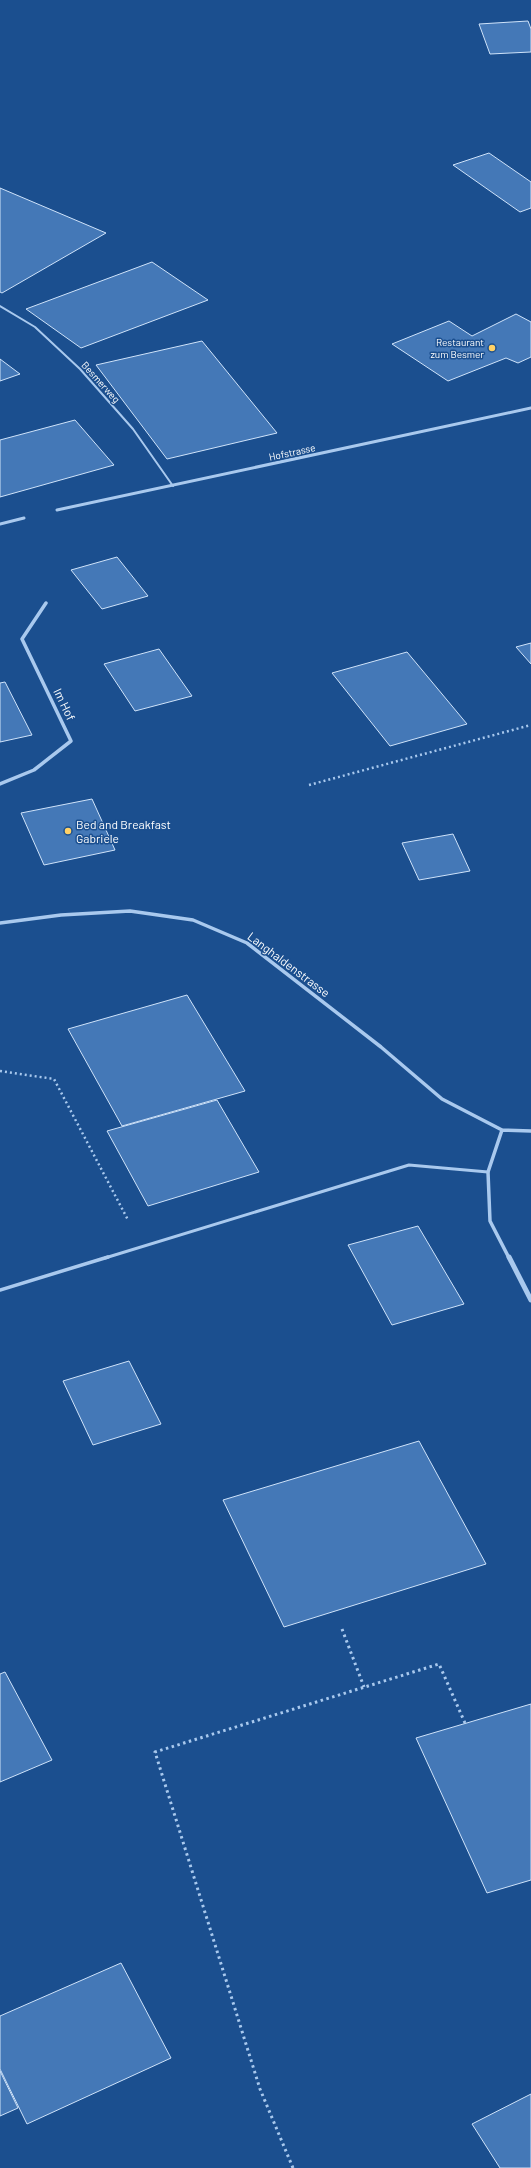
<svg xmlns="http://www.w3.org/2000/svg" width="531" height="2168" font-family="Barlow,sans-serif">
<rect width="100%" height="100%" fill="#1b4f8f"/>
<path fill="#4478b7" stroke="#cfe3fa" d="M528,21L531,29V52L490,54L479,24Z
M489,153L531,182V208L520,212L453,165Z
M0,188L106,233L2,293L0,292Z
M152,262L208,300L81,348L26,309Z
M516,314L531,322V357L518,363L506,358L448,381L392,344L449,321L472,336Z
M202,341L277,433L167,459L96,365Z
M0,359L20,374L0,381Z
M75,420L114,465L0,497V440Z
M117,557L148,596L102,609L71,570Z
M531,643V664L516,647Z
M159,649L192,696L135,711L104,664Z
M407,652L467,724L390,746L332,673Z
M5,682L32,735L0,742V683Z
M92,799L115,850L44,865L21,813Z
M453,834L470,871L419,880L402,843Z
M187,995L245,1091L122,1126L68,1029Z
M217,1100L259,1172L148,1206L107,1131Z
M418,1226L464,1304L392,1325L348,1245Z
M129,1361L161,1424L93,1445L63,1381Z
M419,1441L486,1564L284,1627L223,1500Z
M5,1672L52,1760L0,1782V1674Z
M531,1704V1880L487,1893L416,1738Z
M121,1963L171,2058L27,2124L0,2069V2016Z
M0,2071L18,2108L0,2116Z
M531,2094V2168H500L472,2124Z"/>
<g fill="none" stroke-linecap="round" stroke-linejoin="round">
<path stroke="#a9c9ee" stroke-width="2.5" stroke-dasharray="2 3" stroke-linecap="butt" d="M309,785L531,725
M0,1071L54,1079L128,1220"/>
<path stroke="#a9c9ee" stroke-width="3" stroke-dasharray="2.5 3.5" stroke-linecap="butt" d="M342,1629L364,1687
M293,2168L260,2089L155,1752L439,1664L465,1723"/>
<path stroke="#a9c9ee" stroke-width="2" d="M0,306L35,327L80,369L133,429L173,486"/>
<path stroke="#a9c9ee" stroke-width="3" d="M105,1258L409,1165L488,1172"/>
<path stroke="#a9c9ee" stroke-width="3.5" d="M0,1290L108,1257"/>
<path stroke="#a9c9ee" stroke-width="3" d="M57,510L531,408
M0,524L24,518"/>
<path stroke="#a9c9ee" stroke-width="3.5" d="M0,784L34,770L71,741L22,639L46,603
M0,923L61,915L130,911L193,920L247,943L381,1047L442,1099L502,1130L531,1131
M502,1130L488,1172L490,1221L509,1258"/>
<path stroke="#a9c9ee" stroke-width="5" d="M509,1257L531,1300"/>
</g>
<g fill="#ffd166" stroke="#1b4f8f" stroke-width="1.5">
<circle cx="492" cy="348" r="4"/>
<circle cx="68" cy="831" r="4"/>
</g>
<g text-anchor="middle" dominant-baseline="central" stroke-width="3" stroke-linejoin="round" paint-order="stroke">
<g font-size="10" fill="#fff" stroke="#1b4f8f" text-anchor="end">
<text x="484" y="342">Restaurant<tspan x="484" dy="12">zum Besmer</tspan></text>
</g>
<g font-size="10" fill="#fff" stroke="#1b4f8f">
<text transform="translate(101 382) rotate(48)">Besmerweg</text>
<text transform="translate(292 452) rotate(-12)">Hofstrasse</text>
</g>
<g font-size="12" fill="#fff" stroke="#1b4f8f">
<text transform="translate(65 704) rotate(64)">Im Hof</text>
<text transform="translate(289 964) rotate(37)">Langhaldenstrasse</text>
</g>
<g font-size="12" fill="#fff" stroke="#1b4f8f" text-anchor="start">
<text x="76" y="824">Bed and Breakfast<tspan x="76" dy="14">Gabriele</tspan></text>
</g>
</g>
</svg>
